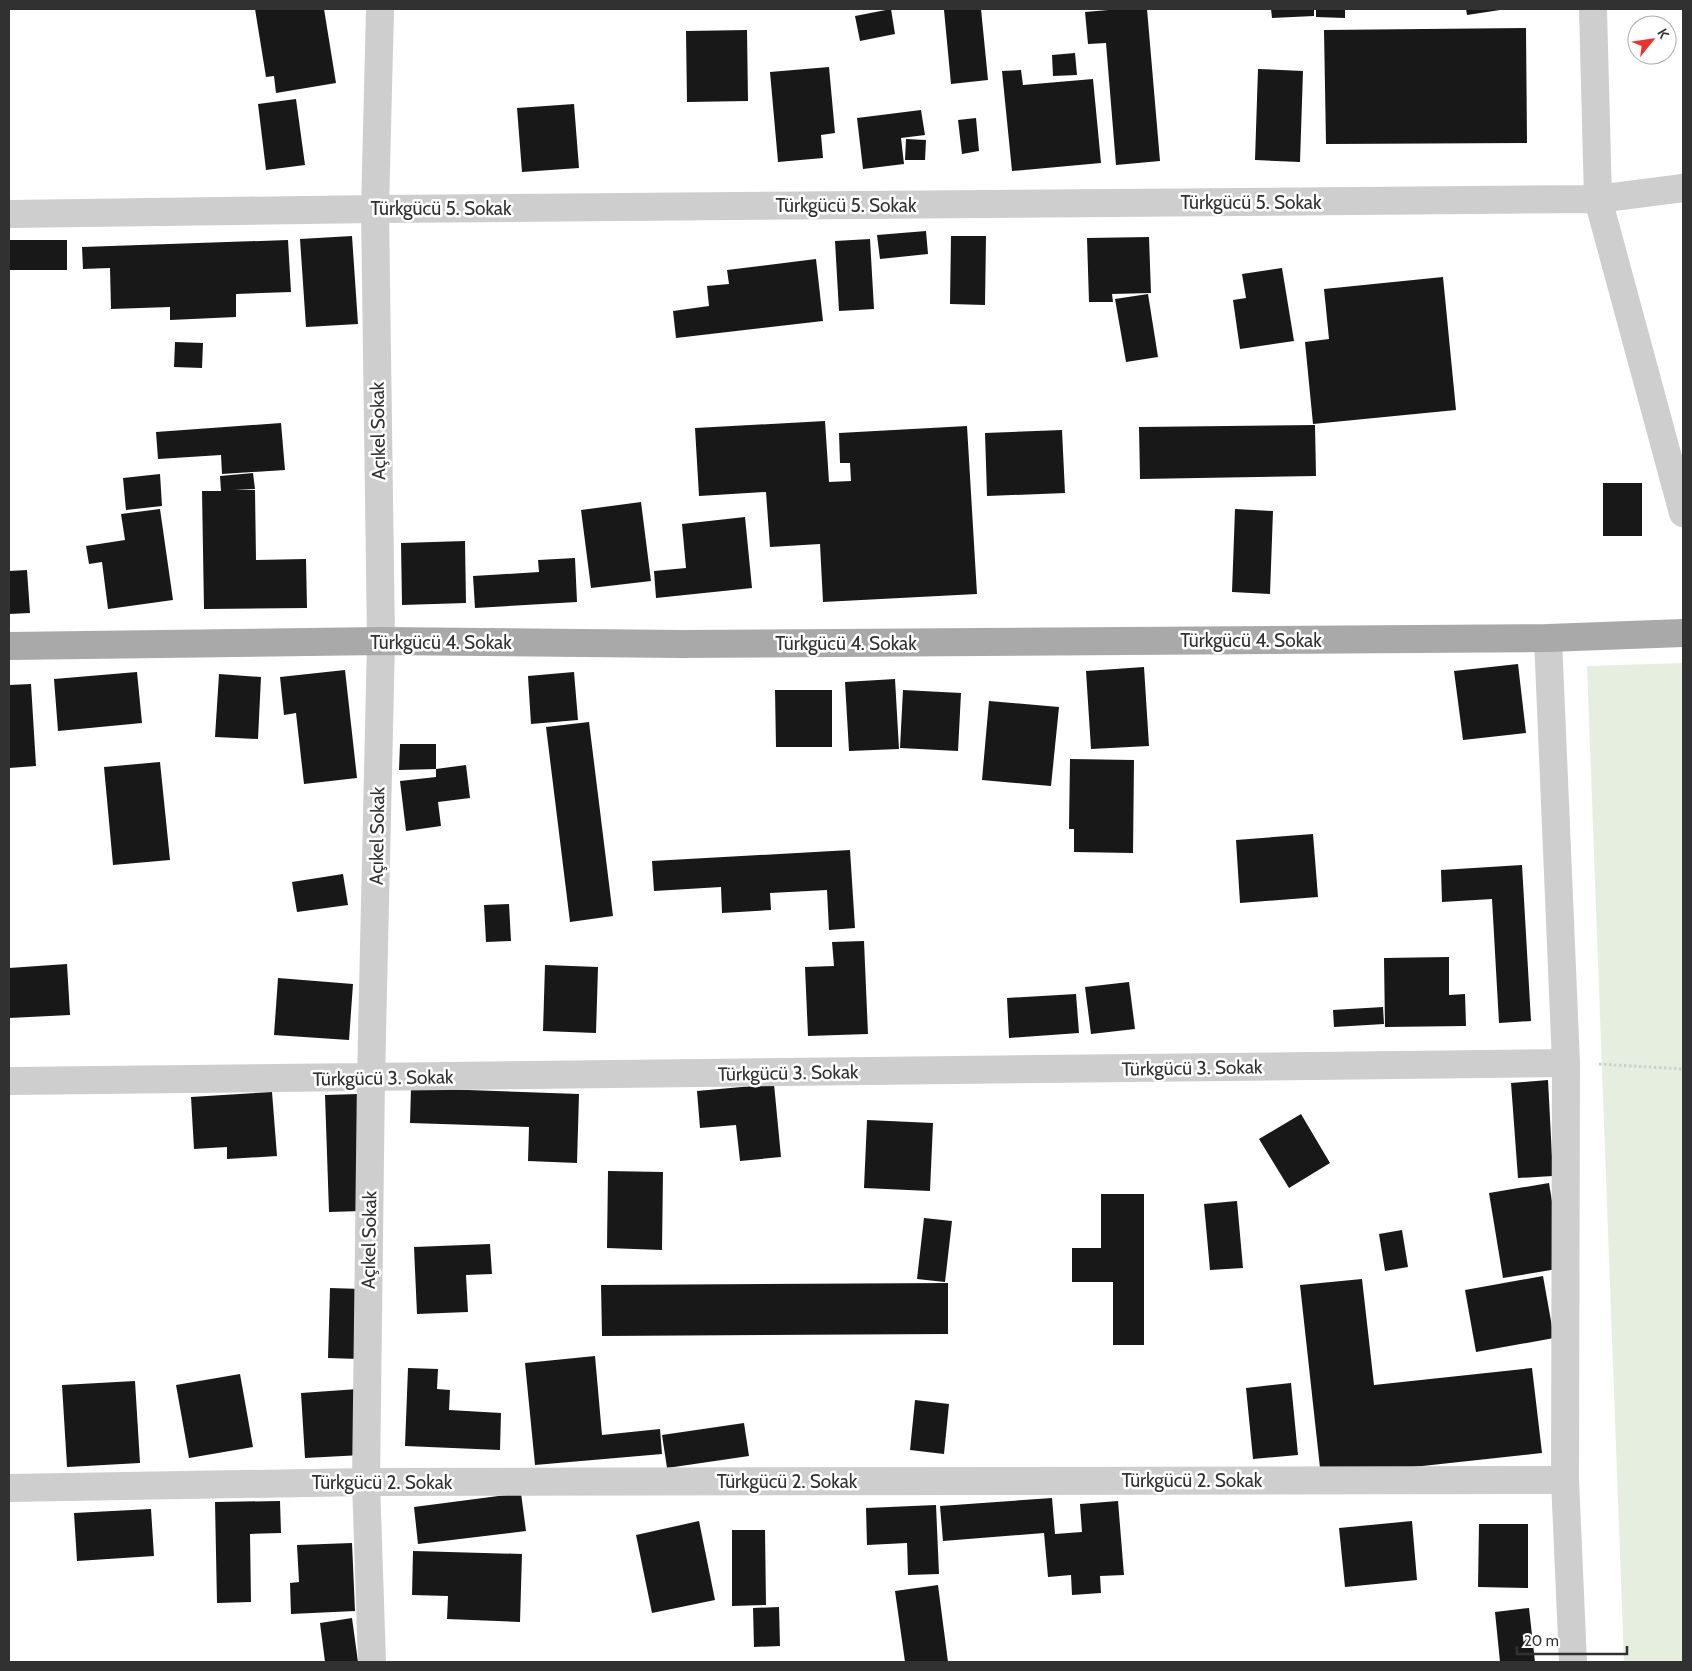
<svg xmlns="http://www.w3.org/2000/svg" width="1692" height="1671" font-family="Cabin,sans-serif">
<rect width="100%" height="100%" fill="#fff"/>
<path fill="#e6efdf" d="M1683,663V1662H1624L1587,666Z"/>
<path fill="#181818" d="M255,9H324L336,83L276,93L274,76L266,77Z
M891,9L895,34L860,41L855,16Z
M981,9L988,80L951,84L944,10Z
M1120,9H1147L1160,161L1116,165L1106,43L1088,44L1085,12Z
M1271,9H1314V16L1272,18Z
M1316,9H1345V18L1316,17Z
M1466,9H1500V10L1467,15Z
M1526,28L1527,143L1326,144L1324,30Z
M747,30L748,101L687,102L686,31Z
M1075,53L1077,75L1053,76L1052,55Z
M829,67L835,133L821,135L823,158L778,162L770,72Z
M1258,69L1303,71L1300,162L1255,160Z
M1021,70L1023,85L1093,79L1101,163L1012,171L1002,71Z
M296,99L305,165L266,170L258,104Z
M574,104L579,168L522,172L517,108Z
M921,110L925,135L901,138L904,164L863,169L857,118Z
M976,118L979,151L962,154L958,120Z
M906,139L926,140L925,160H905Z
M926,231L928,254L880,259L877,235Z
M352,236L358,324L306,327L300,239Z
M951,236H986L985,305L950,304Z
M1149,237L1151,293L1112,294L1113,302H1089L1087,238Z
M870,239L874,309L839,311L835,241Z
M9,240H67V270H9Z
M288,240L291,292L236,294V317L170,320V307L111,309L110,268L83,269L82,247Z
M816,259L823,321L676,338L673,311L709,306L707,286L729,284L727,270Z
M1282,268L1294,341L1240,349L1233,300L1246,298L1242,274Z
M1443,277L1456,410L1313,424L1305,342L1329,339L1324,289Z
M1148,294L1158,357L1126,362L1115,299Z
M175,342L203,343L202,368L174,367Z
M825,421L829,482L851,481L850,463H840L839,433L967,426L977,594L823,602L820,544L770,547L766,492L699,496L695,428Z
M281,423L285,470L222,474L221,455L158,459L156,432Z
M1315,425L1316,476L1140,479L1139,427Z
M1062,430L1065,493L987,496L985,433Z
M253,473L255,489L234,490H255L256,560L306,559L307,608L204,609L202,491H221L220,476Z
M160,474L162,506L126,510L123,478Z
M1603,483H1642V536H1603Z
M641,502L651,581L591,588L581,510Z
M160,509L173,600L108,609L102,562L89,564L86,546L125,540L121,514Z
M1235,509L1273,511L1270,594L1232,592Z
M745,517L752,588L656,598L654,571L686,568L682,524Z
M465,541L466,603L402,605L401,543Z
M575,558L577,602L475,608L473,576L539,572L538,560Z
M27,570L30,613L9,614V571Z
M1518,664L1526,733L1463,740L1454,671Z
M1144,667L1149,746L1091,749L1086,671Z
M345,670L357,778L304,784L296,713L284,715L280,677Z
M137,672L142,723L58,731L54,679Z
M574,672L578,720L531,724L528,676Z
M219,674L261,677L258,739L215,737Z
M895,679L899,749L849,751L845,682Z
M31,684L36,766L9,768V685Z
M775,690H832V747H776Z
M903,690L961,693L958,751L900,748Z
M989,701L1059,707L1051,786L982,780Z
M589,722L613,916L570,922L546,727Z
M400,744H436V769L399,770Z
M1070,759L1134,760L1133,853L1074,852V829H1069Z
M160,762L170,860L113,865L104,767Z
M466,765L470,798L438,802L441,826L406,831L400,781L436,777V769Z
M1313,834L1318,897L1240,903L1236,840Z
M850,850L855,928L829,930L827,890L770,893L771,910L722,913L721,887L654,891L652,861Z
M1522,865L1531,1021L1499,1023L1492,899L1442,902L1441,870Z
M343,874L348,905L297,912L292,882Z
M509,904L511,941L486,942L484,905Z
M864,941L868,1034L808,1036L805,967L834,966L832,942Z
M1449,957V995L1465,994L1466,1026L1385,1027L1384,958Z
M67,964L70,1015L9,1018V968Z
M545,965L598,967L596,1033L543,1031Z
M278,978L353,984L349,1040L274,1035Z
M1129,982L1135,1029L1091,1034L1085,987Z
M1076,994L1079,1033L1009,1038L1007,998Z
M1383,1007L1384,1024L1334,1027L1333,1010Z
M1548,1080L1553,1176L1518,1178L1511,1083Z
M774,1084L781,1157L740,1161L736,1125L700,1128L697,1091Z
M411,1088L579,1094L577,1163L528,1161L529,1127L410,1123Z
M272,1092L277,1156L227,1159V1147L194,1149L191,1097Z
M358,1094L362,1211L329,1212L325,1095Z
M1301,1114L1330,1163L1289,1188L1259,1139Z
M867,1120L933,1123L930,1191L864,1188Z
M608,1171L663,1172L662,1250L607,1248Z
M1549,1183L1563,1268L1503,1278L1489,1193Z
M1101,1194H1144V1345H1113V1282H1072V1248H1101Z
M1237,1201L1243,1268L1210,1270L1204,1204Z
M924,1218L952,1221L945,1282L917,1279Z
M1402,1230L1408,1267L1385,1271L1379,1234Z
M490,1244L492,1274L466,1275L468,1312L417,1314L414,1247Z
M1543,1276L1554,1338L1476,1352L1465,1290Z
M1362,1279L1374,1385L1532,1368L1542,1453L1321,1477L1300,1285Z
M948,1283V1334L602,1336L601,1285Z
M330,1288L362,1289L359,1359L328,1358Z
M595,1356L602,1435L660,1429L662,1454L535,1465L525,1363Z
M408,1368L438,1369L437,1389L450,1390L449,1410L501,1413L500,1450L405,1446Z
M240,1374L253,1447L189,1458L176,1385Z
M135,1381L140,1463L67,1467L62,1385Z
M1291,1383L1298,1455L1253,1459L1246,1388Z
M358,1389L362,1455L305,1458L301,1393Z
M915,1400L949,1404L944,1454L910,1450Z
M744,1423L749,1456L667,1468L662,1435Z
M521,1493L526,1531L418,1544L414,1507Z
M1052,1498L1055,1534L1082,1532L1080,1504L1118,1501L1124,1575L1100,1576L1101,1593L1072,1595L1071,1575L1048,1577L1044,1533L943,1541L940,1506Z
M280,1501L281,1533L250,1534L251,1602L217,1603L215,1502Z
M936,1505L939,1574L908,1575L907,1543L867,1545L866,1508Z
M151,1509L154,1556L77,1561L74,1513Z
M699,1521L715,1600L652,1613L636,1535Z
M1412,1521L1417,1580L1345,1587L1339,1528Z
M1479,1524H1528V1588L1478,1587Z
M732,1530H765L766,1605L732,1606Z
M352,1543L355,1611L291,1614L290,1583L299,1582L297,1545Z
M413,1551L522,1554L520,1622L447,1619L448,1596L412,1595Z
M938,1585L948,1662H905L895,1591Z
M779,1607L780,1646L754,1647L753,1608Z
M1529,1608L1535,1662H1500L1495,1612Z
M352,1618L358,1662H325L320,1623Z"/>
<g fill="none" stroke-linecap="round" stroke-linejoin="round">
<path stroke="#cecece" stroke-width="3" stroke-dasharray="2.5 2.5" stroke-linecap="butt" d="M1599,1064L1683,1069"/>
<path stroke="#cecece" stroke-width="28" d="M1593,9L1598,199L1683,513
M9,214L375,209L1598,199L1683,188
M1548,638L1566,1063L1565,1480L1573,1662
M9,1081L1566,1063
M9,1488L366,1482L1565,1480
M372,1662L366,1482L371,1078L381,641L375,209L380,9"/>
<path stroke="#a9a9a9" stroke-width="28" d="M9,646L381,641L681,644L1548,638L1683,633"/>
</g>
<g text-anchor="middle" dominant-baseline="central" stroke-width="5" stroke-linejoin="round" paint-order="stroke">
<g font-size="19" fill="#313131" stroke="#fff">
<text x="1251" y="202">Türkgücü 5. Sokak</text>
<text x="846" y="205">Türkgücü 5. Sokak</text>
<text x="441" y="208">Türkgücü 5. Sokak</text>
<text transform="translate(378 431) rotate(-91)">Açıkel Sokak</text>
<text x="1251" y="640">Türkgücü 4. Sokak</text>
<text x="441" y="642">Türkgücü 4. Sokak</text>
<text x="846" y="643">Türkgücü 4. Sokak</text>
<text transform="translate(377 836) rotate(-89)">Açıkel Sokak</text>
<text transform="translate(1192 1068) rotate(-1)">Türkgücü 3. Sokak</text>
<text transform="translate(788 1073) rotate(-1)">Türkgücü 3. Sokak</text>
<text transform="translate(383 1078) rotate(-1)">Türkgücü 3. Sokak</text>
<text transform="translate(369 1240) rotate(-89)">Açıkel Sokak</text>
<text x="1192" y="1480">Türkgücü 2. Sokak</text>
<text x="787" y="1481">Türkgücü 2. Sokak</text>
<text x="382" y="1482">Türkgücü 2. Sokak</text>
</g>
</g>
<rect width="1692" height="1671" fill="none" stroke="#313131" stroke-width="20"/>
<g transform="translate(1652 40) rotate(60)"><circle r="24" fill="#ffffff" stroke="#adadad"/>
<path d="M0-4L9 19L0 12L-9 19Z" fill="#f12e2b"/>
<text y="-8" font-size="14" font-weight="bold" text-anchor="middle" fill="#313131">K</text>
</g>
<path d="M1517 1646v8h110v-8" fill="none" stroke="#313131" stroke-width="2.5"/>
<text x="1524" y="1646" font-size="15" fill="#313131" stroke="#ffffff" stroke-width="4" paint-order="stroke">20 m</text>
</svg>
